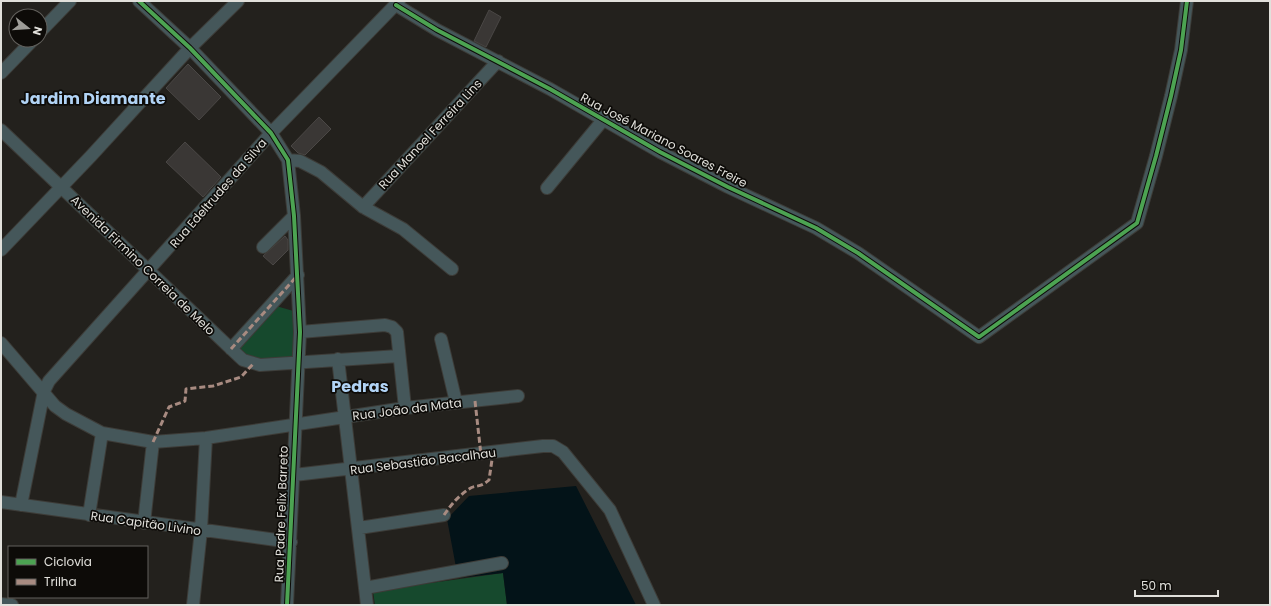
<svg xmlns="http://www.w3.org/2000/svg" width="1271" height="606" font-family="Poppins,sans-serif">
<rect width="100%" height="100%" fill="#23211d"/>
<path fill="#16492d" d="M276,306L297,312V360C281,360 245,364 237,348Z
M503,573L507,605H375L373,591Z"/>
<path fill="#031318" d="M576,486L636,605H507L503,573L458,578L447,519L469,496Z"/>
<path fill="#3a3735" stroke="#4a4745" d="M489,10L501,17L486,47L474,41Z
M188,64L221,97L199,120L166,88Z
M319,117L331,129L305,155L298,153L291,146Z
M185,142L221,177L203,197L166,162Z
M285,236L288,240V250L273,265L263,256Z"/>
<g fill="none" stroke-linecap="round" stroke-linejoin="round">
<defs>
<path id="minor" d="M139,1L190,48L271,133L288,160L294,216L300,332L287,605
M396,5L437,30L550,89L660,152L728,187L816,228L858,253L979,337L1137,223L1156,156L1171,96L1181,50L1187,1
M40,32L70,1
M1,73L33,40
M1,130L227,345L243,360L260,365L399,356
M288,160L300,161L321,172L363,207L403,229L452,269
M547,188L603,120
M363,207L498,61
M263,247L294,216
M1,250L91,156L190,48L238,1
M300,332L385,325L392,327L397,332L405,408
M441,339L456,402
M1,343L55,406L66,414L102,433L153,442L206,438L405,408L518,396
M231,349L298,275
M338,359L367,605
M294,475L543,446H553L563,452L610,510L654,605
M1,502L291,542
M21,505L44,391L49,381L271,133L399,1
M89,515L102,433
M144,523L153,442
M359,528L444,515
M365,588L502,563
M1,604L12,605
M193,605L201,530L206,438"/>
</defs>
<use href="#minor" stroke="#3d3c38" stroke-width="14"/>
<use href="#minor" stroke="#45575a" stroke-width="12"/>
<path stroke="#a88b81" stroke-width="3" stroke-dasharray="6 3" stroke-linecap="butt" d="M231,349L298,275
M475,401L481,455
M153,442L169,407L185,401L186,389L213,386L241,377L253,364
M444,515C451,505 458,496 469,489C476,484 479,489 489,480L493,453"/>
<defs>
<path id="cycleway" d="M139,1L190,48L271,133L288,160L294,216L300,332L287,605
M396,5L437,30L550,89L660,152L728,187L816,228L858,253L979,337L1137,223L1156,156L1171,96L1181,50L1187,1"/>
</defs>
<use href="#cycleway" stroke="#0d0b08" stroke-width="6"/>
<use href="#cycleway" stroke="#4ca352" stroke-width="4"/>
</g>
<g text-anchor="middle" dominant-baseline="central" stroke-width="3.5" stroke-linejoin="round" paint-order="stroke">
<g font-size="12" fill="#e1e0db" stroke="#0d0b08">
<text transform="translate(430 134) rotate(-47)">Rua Manoel Ferreira Lins</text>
<text transform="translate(664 140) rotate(28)">Rua José Mariano Soares Freire</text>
<text transform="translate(218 193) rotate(-49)">Rua Edeltrudes da Silva</text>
<text transform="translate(143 265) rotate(44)">Avenida Firmino Correia de Melo</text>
<text transform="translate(407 409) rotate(-7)">Rua João da Mata</text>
<text transform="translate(423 461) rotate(-7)">Rua Sebastião Bacalhau</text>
<text transform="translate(281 514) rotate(-88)">Rua Padre Felix Barreto</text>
<text transform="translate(146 523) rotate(8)">Rua Capitão Livino</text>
</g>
<g font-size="16" font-weight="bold" fill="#b1d3f5" stroke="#0d0b08">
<text x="93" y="98">Jardim Diamante</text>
<text x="360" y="386">Pedras</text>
</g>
</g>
<rect width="1271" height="606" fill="none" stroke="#e1e0db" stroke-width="4"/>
<rect x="8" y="546" width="140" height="52" fill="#0d0b08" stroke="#62605c"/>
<rect x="16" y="559" width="20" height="6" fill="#4ca352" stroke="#62605c"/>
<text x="44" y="566" font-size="12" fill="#e1e0db">Ciclovia</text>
<rect x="16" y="579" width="20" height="6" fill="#a88b81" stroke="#62605c"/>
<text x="44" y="586" font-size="12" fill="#e1e0db">Trilha</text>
<g transform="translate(28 28) rotate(107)"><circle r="19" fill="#0d0b08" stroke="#62605c"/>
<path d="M0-3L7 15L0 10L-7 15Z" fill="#9e9d98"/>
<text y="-6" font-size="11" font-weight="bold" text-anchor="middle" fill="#e1e0db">N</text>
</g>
<path d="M1135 590v6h83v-6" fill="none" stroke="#e1e0db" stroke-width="2"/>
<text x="1141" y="590" font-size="12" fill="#e1e0db" stroke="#0d0b08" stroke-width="3" paint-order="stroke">50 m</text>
</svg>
